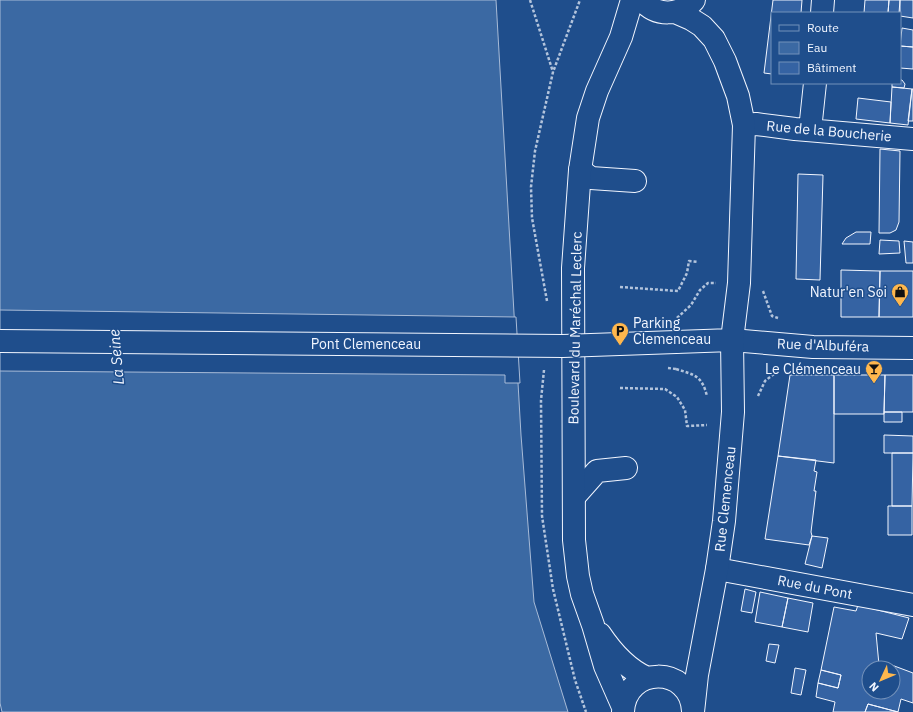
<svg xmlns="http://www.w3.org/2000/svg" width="913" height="712" font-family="'IBM Plex Sans',sans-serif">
<rect width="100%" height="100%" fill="#1f4e8c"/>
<path fill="#3b69a3" stroke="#a8bbd7" d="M0,0H496L521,435L534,602L568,712H2L0,703Z"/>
<path fill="#1f4e8c" stroke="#a8bbd7" d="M0,310L516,317L520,383H505V375L0,371Z"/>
<path fill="#3563a3" stroke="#f2f6ff" d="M773,0H802L801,13H772V74L764,73Z
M865,0H889L888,13H864Z
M889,0H900L899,13H888Z
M900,0H913V18L900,16Z
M902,28L913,30V47L900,46Z
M900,46L913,47V69L900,68Z
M900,80H902L905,84L904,88L892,87V83H900Z
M892,87L912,89L908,125L890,123Z
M912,89H913V121H908Z
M858,98L891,102L890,123L856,119Z
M880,149L900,151L899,222L896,230L890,233H879Z
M798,174L823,175L820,280L796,279Z
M856,232H871L870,244H842L846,238Z
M880,240L899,241L900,253L879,254Z
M904,241L913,242V263H906Z
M841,270L880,271L879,317H841Z
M880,271H913V317H879Z
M790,375H834V463L778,456Z
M834,375H885L884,414H834Z
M885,375H913V412H884Z
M884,412H902V422H884Z
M884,435L913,436V453H884Z
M892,453H913L912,506H892Z
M778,456L816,460L814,471L817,472L814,491H816L811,532L812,536L809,545L765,539Z
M888,506H912V535H888Z
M812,536L828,538L822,568L805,564Z
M745,589L756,592L752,613L741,611Z
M760,592L788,598L782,627L755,622Z
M788,598L813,603L808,632L782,627Z
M858,605L909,618L902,639L876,633L879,665L887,668H869V692H893V668H887L889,664L913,673V703L901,699L898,712L868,704L865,712H833L835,702L816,697L818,683L838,688L841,675L821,670L834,607L856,611Z
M769,644L779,645L775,663L766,661Z
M795,668L806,670L801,695L791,693Z
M821,670L841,675L838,688L818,683Z
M868,704L898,712H865Z"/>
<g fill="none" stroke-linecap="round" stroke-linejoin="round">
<defs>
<path id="minor" d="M822,13L823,0
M744,125L756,124L795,129L913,139
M810,130L815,83
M580,170L591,178L635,181
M732,340L813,347L913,348
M574,497L597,471L626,468
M717,569L913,605"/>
<path id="major" d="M642,0C656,17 680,16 694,0
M675,12L691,19L702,26L714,39L725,61L738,96L744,125L739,283L732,340L733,412L724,521L717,569L697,675L693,712
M676,342L732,340
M600,634C612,652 627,669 647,678
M623,707L605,666L593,625L582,594L578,576L574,540L573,268L580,170L588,118L597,91L621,37L632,0
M623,712C625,665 691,665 693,711"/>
</defs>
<use href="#minor" stroke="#f2f6ff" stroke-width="24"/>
<use href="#major" stroke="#f2f6ff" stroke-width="24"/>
<path stroke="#b3c4dc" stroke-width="2.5" stroke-dasharray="3 2" stroke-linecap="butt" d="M530,0L553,72
M620,287L678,291L687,273L689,261L698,262
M763,291L772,316L778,318
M547,301L532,218L531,187L535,151L553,72L580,0
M677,318L691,305L700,290L708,283H716
M676,369C695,375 702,376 707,396
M544,370L541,400L542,516L553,589L575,680L586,712
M620,388L665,389L677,397L685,410L687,426L707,425
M758,396L765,381L779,370"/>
<use href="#minor" stroke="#1f4e8c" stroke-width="22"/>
<use href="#major" stroke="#1f4e8c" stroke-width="22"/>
<defs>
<path id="major-bridge" d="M0,341L563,346L676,342"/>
</defs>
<use href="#major-bridge" stroke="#f2f6ff" stroke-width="24" stroke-linecap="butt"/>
<path stroke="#b3c4dc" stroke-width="2.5" stroke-dasharray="3 2" stroke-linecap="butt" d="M668,368L676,369"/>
<use href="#major-bridge" stroke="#1f4e8c" stroke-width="22"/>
</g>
<defs>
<symbol id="shop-pin" viewBox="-11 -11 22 30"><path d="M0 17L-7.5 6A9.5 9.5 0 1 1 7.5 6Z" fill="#ffb74d" stroke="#1f4e8c"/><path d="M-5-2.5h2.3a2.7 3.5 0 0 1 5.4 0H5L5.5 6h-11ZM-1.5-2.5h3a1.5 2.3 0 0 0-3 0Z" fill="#111"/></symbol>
<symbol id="parking-pin" viewBox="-11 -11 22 30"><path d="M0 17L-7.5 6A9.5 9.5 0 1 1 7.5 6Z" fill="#ffb74d" stroke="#1f4e8c"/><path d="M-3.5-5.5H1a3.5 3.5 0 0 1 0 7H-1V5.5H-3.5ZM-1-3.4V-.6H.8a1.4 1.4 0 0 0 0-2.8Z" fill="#111"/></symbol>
<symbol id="bar-pin" viewBox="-11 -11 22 30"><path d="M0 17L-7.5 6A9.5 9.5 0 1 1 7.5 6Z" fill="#ffb74d" stroke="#1f4e8c"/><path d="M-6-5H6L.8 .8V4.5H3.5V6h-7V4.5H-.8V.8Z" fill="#111"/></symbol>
</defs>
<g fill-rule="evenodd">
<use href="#shop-pin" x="890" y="282" width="20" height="27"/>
<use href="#parking-pin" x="610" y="321" width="20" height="27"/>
<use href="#bar-pin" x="864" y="359" width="20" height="27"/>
</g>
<g text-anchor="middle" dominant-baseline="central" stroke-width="3" stroke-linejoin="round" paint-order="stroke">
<g font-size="14" fill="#f2f6ff" stroke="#1f4e8c">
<text transform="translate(829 131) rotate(5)">Rue de la Boucherie</text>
<text transform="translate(575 328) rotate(-89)">Boulevard du Maréchal Leclerc</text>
<text x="366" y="344">Pont Clemenceau</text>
<text transform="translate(823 345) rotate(2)">Rue d'Albuféra</text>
<text transform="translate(725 499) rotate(-84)">Rue Clemenceau</text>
<text transform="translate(815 587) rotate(11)">Rue du Pont</text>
</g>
<g font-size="14" fill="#f2f6ff" stroke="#1f4e8c" text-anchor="end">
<text x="887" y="292">Natur'en Soi</text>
<text x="633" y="323" text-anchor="start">Parking<tspan x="633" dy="16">Clemenceau</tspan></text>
<text x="861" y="369">Le Clémenceau</text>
</g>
<g font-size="15" font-style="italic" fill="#f2f6ff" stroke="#1f4e8c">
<text transform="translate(116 357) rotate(-95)">La Seine</text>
</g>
</g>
<rect x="771" y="12" width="130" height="72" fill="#1f4e8c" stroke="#7391ba"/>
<rect x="779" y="25" width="20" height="6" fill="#1f4e8c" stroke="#7391ba"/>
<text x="807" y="32" font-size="12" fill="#f2f6ff">Route</text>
<rect x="779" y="42" width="20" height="12" fill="#3b69a3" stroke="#7391ba"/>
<text x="807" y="52" font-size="12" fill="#f2f6ff">Eau</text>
<rect x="779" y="62" width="20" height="12" fill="#3563a3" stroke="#7391ba"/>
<text x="807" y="72" font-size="12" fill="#f2f6ff">Bâtiment</text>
<g transform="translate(881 680) rotate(226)"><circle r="19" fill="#1f4e8c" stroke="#7391ba"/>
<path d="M0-3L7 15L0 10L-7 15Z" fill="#ffb74d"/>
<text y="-6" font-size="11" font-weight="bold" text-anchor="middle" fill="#f2f6ff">N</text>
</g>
</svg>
